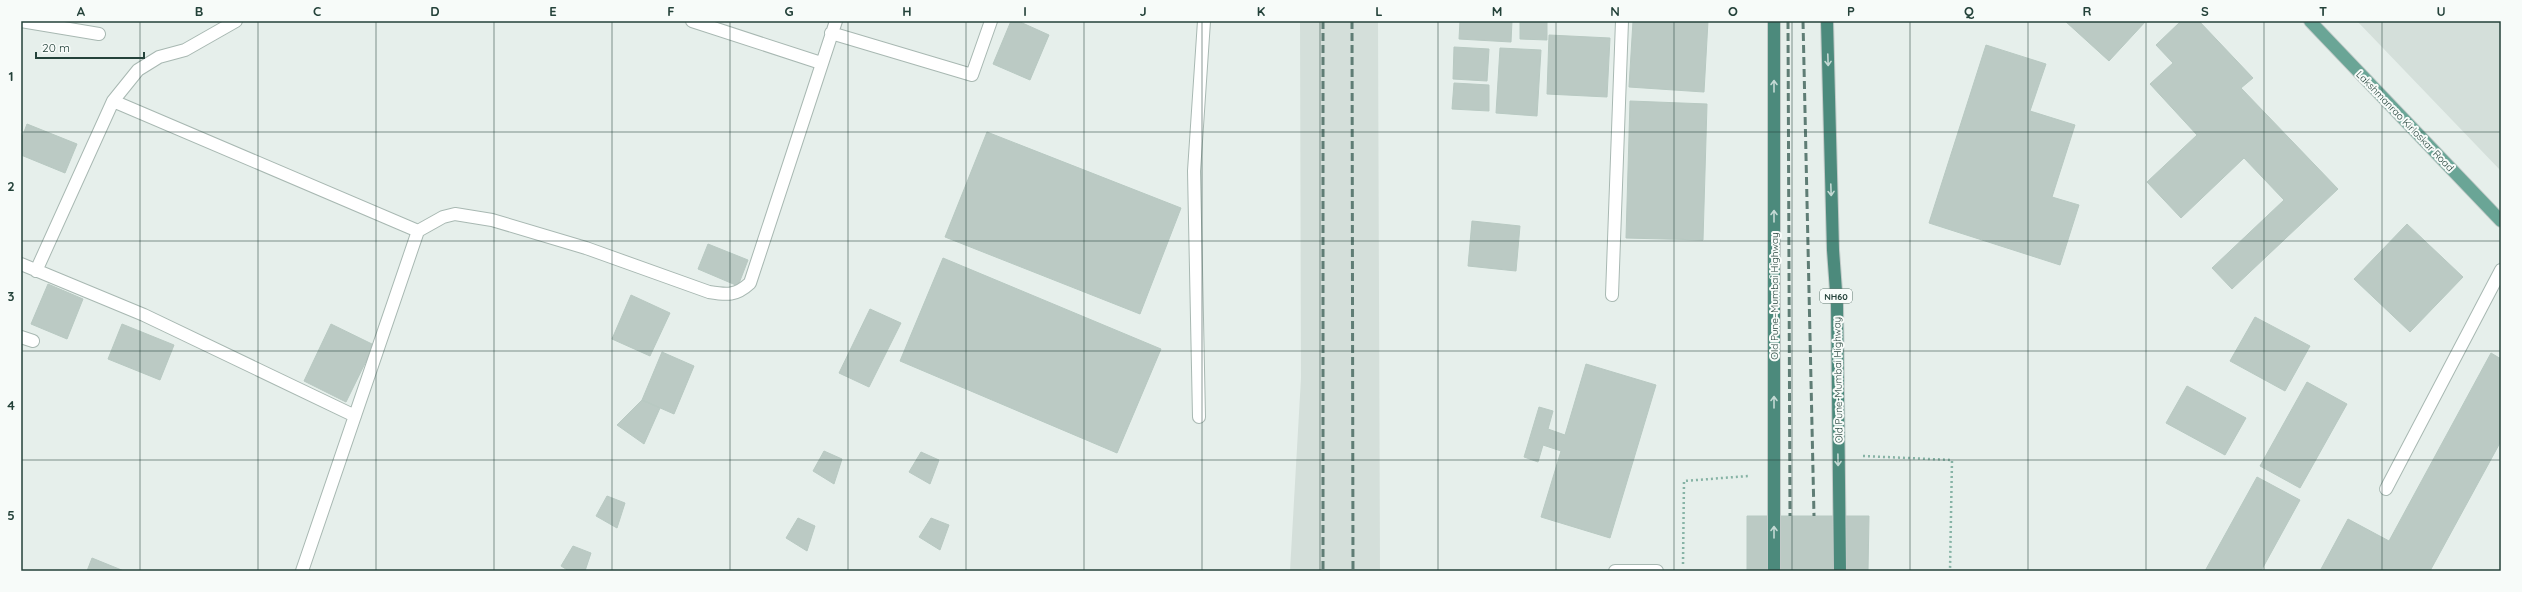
<svg xmlns="http://www.w3.org/2000/svg" width="2522" height="592" font-family="Quicksand,sans-serif">
<rect width="100%" height="100%" fill="#e6efeb"/>
<path fill="#d4dfda" d="M1300,21H1378L1380,571H1290L1301,378Z
M2357,21H2501V171Z"/>
<path fill="#bbcac4" stroke="#b8c9c2" d="M1011,21H1018L1049,35L1030,80L993,64Z
M1460,21H1512L1511,42L1459,39Z
M1520,21H1547V40L1520,39Z
M1633,21H1708L1704,92L1629,87Z
M2065,21H2146L2109,61Z
M2181,21H2199L2253,78L2241,88L2338,189L2232,289L2212,268L2284,200L2244,158L2181,218L2147,182L2197,135L2150,84L2173,63L2156,45Z
M1549,35L1610,38L1607,97L1547,94Z
M1986,45L2046,64L2030,111L2075,125L2052,197L2079,205L2060,265L1929,223Z
M1454,47L1489,49L1487,81L1453,79Z
M1500,48L1541,50L1537,116L1496,113Z
M1454,83L1489,85V111L1452,109Z
M1630,101L1707,104L1703,240L1626,238Z
M27,124L77,144L65,173L21,155V140Z
M987,132L1181,208L1140,314L945,237Z
M1472,221L1520,226L1516,271L1468,266Z
M2407,224L2463,277L2410,332L2354,279Z
M708,244L748,260L738,286L698,269Z
M943,258L1161,349L1117,453L900,361Z
M48,284L83,299L67,339L31,324Z
M631,295L670,313L650,356L612,339Z
M870,309L901,323L869,387L839,373Z
M2255,317L2310,346L2285,391L2230,361Z
M122,324L174,345L160,380L108,359Z
M331,324L374,345L346,402L304,381Z
M662,352L694,366L674,414L642,400Z
M2491,353L2501,359V441L2430,571H2320L2348,519L2389,541Z
M1586,364L1656,385L1610,538L1541,517L1561,451L1543,445L1538,462L1524,457L1539,407L1553,411L1548,429L1565,435Z
M2307,382L2347,404L2300,488L2260,466Z
M2187,386L2246,418L2225,455L2166,423Z
M642,400L660,408L644,444L617,425Z
M824,451L842,459L834,484L813,471Z
M921,452L939,460L930,484L909,472Z
M2257,477L2300,500L2261,571H2205Z
M607,496L625,503L617,528L596,516Z
M1747,516H1869L1868,571H1747Z
M798,518L815,526L807,551L786,538Z
M931,518L949,525L940,550L919,537Z
M573,546L591,553L585,571H569L561,566Z
M92,558L124,571H87Z"/>
<g fill="none" stroke-linecap="round" stroke-linejoin="round">
<defs>
<path id="service" d="M2386,489L2501,270"/>
<path id="minor" d="M21,21L99,34
M692,21L821,63
M831,33L972,75L991,21
M113,101L418,231L302,571
M418,231L443,217L455,214L492,220L586,248L709,292C727,295 736,296 750,283L836,21
M21,264L144,315L355,416
M36,271L113,101L138,70L159,57L185,50L236,21
M1612,295L1622,21
M21,337L33,341
M1199,417L1194,171L1204,21
M1615,571H1657"/>
<path id="primary" d="M2310,21L2501,221"/>
<path id="trunk" d="M1774,21V571
M1827,21L1833,250L1837,305L1840,571"/>
</defs>
<use href="#service" stroke="#a8b8b2" stroke-width="14"/>
<use href="#minor" stroke="#a8b8b2" stroke-width="14"/>
<use href="#primary" stroke="#c2cac8" stroke-width="14"/>
<use href="#trunk" stroke="#c2cac8" stroke-width="14"/>
<path stroke="#86b3a5" stroke-width="2.5" stroke-dasharray="2 3" stroke-linecap="butt" d="M1863,456L1952,460L1950,571
M1683,564L1684,481L1748,476"/>
<use href="#service" stroke="#fff" stroke-width="12"/>
<use href="#minor" stroke="#fff" stroke-width="12"/>
<use href="#primary" stroke="#6aa596" stroke-width="12"/>
<use href="#trunk" stroke="#4c8a7c" stroke-width="12"/>
<path stroke="#5f7d75" stroke-width="3" stroke-dasharray="8 4" stroke-linecap="butt" d="M1323,21V571
M1352,21L1353,571
M1788,21L1790,516
M1803,21L1814,516"/>
</g>
<defs><path id="oneway-shaft" d="M-6 0H5M1.5-3L5.5 0L1.5 3" fill="none" stroke-width="1.6" stroke-linecap="round" stroke-linejoin="round"/></defs>
<g stroke="#c4d9d4">
<use href="#oneway-shaft" transform="translate(1828 60) rotate(88)"/>
<use href="#oneway-shaft" transform="translate(1774 86) rotate(-90)"/>
<use href="#oneway-shaft" transform="translate(1831 190) rotate(88)"/>
<use href="#oneway-shaft" transform="translate(1774 216) rotate(-90)"/>
<use href="#oneway-shaft" transform="translate(1774 402) rotate(-90)"/>
<use href="#oneway-shaft" transform="translate(1838 460) rotate(89)"/>
<use href="#oneway-shaft" transform="translate(1774 532) rotate(-90)"/>
</g>
<path fill="none" stroke="#24423a" stroke-width="1" stroke-opacity="0.55" d="M140,21V571M258,21V571M376,21V571M494,21V571M612,21V571M730,21V571M848,21V571M966,21V571M1084,21V571M1202,21V571M1320,21V571M1438,21V571M1556,21V571M1674,21V571M1792,21V571M1910,21V571M2028,21V571M2146,21V571M2264,21V571M2382,21V571M21,132H2501M21,241H2501M21,351H2501M21,460H2501"/>
<g text-anchor="middle" dominant-baseline="central" stroke-width="4" stroke-linejoin="round" paint-order="stroke">
<rect fill="#f7fbf9" stroke="#637a73" stroke-width="1" x="1820" y="289" width="32" height="14" rx="3"/>
<g font-size="9" font-weight="bold" fill="#24423a">
<text x="1836" y="296">NH60</text>
</g>
<g font-size="10" fill="#24423a" stroke="#f7fbf9">
<text transform="translate(2405 121) rotate(46)">Lakshmanrao Kirloskar Road</text>
<text transform="translate(1774 296) rotate(-90)">Old Pune–Mumbai Highway</text>
<text transform="translate(1838 380) rotate(-91)">Old Pune-Mumbai Highway</text>
</g>
</g>
<rect width="2522" height="592" fill="none" stroke="#f7fbf9" stroke-width="44"/>
<path d="M36 52v6h108v-6" fill="none" stroke="#24423a" stroke-width="2"/>
<text x="42" y="52" font-size="12" fill="#24423a" stroke="#f7fbf9" stroke-width="3" paint-order="stroke">20 m</text>
<rect x="22" y="22" width="2478" height="548" fill="none" stroke="#24423a" stroke-width="1.5"/>
<g font-size="13" text-anchor="middle" font-weight="bold" fill="#24423a">
<text x="81" y="16">A</text>
<text x="199" y="16">B</text>
<text x="317" y="16">C</text>
<text x="435" y="16">D</text>
<text x="553" y="16">E</text>
<text x="671" y="16">F</text>
<text x="789" y="16">G</text>
<text x="907" y="16">H</text>
<text x="1025" y="16">I</text>
<text x="1143" y="16">J</text>
<text x="1261" y="16">K</text>
<text x="1379" y="16">L</text>
<text x="1497" y="16">M</text>
<text x="1615" y="16">N</text>
<text x="1733" y="16">O</text>
<text x="1851" y="16">P</text>
<text x="1969" y="16">Q</text>
<text x="2087" y="16">R</text>
<text x="2205" y="16">S</text>
<text x="2323" y="16">T</text>
<text x="2441" y="16">U</text>
<text x="11" y="81">1</text>
<text x="11" y="191">2</text>
<text x="11" y="301">3</text>
<text x="11" y="410">4</text>
<text x="11" y="520">5</text>
</g>
</svg>
